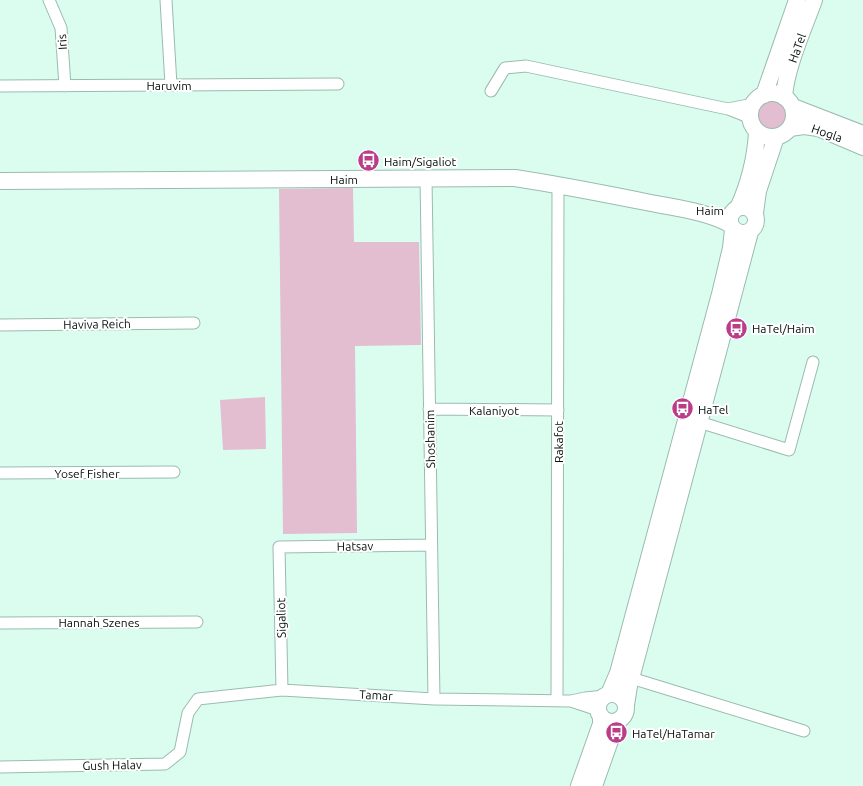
<svg xmlns="http://www.w3.org/2000/svg" width="863" height="786" font-family="Ubuntu,sans-serif">
<rect width="100%" height="100%" fill="#dbfdf0"/>
<path fill="#e3bdd0" d="M758 116a15 15 0 1 1 30 0a15 15 0 1 1-30 0Z
M353,188L354,242H419L421,345L355,346L357,533L283,534L279,189Z
M265,397L266,449L223,450L220,400Z"/>
<g fill="none" stroke-linecap="round" stroke-linejoin="round">
<defs>
<path id="street" d="M49,0L61,28L65,86
M166,0L171,85
M0,86L338,84
M491,91L505,68L526,66L728,109L751,118
M728,109L753,104
M426,178L434,699
M0,325L194,323
M429,409L558,410
M694,418L699,422L789,450L813,362
M0,473L174,472
M0,623L197,622
M631,678L804,731
M282,690L279,547L431,545
M557,700L558,185
M571,701L585,698L605,696
M0,767L165,764L180,752L188,713L198,699L282,690L434,699L571,701L592,708L599,712"/>
<path id="secondary" d="M750 115a22 22 0 1 1 44 0a22 22 0 1 1-44 0Z
M764,95L797,0
M784,97C786,67 804,28 814,0
M793,107L863,134
M790,128L804,126L818,128L863,147
M0,181L515,178C561,185 606,194 651,203C676,208 709,212 731,225
M730 220a13 13 0 1 1 26 0a13 13 0 1 1-26 0Z
M738,208C749,185 756,156 757,131
M755,213L758,191L776,137
M609,694L618,673L720,294L731,248L733,229
M598 708a14 14 0 1 1 28 0a14 14 0 1 1-28 0Z
M626,705L629,686L750,232
M579,786L601,724V716
M594,786L612,735L618,720"/>
</defs>
<use href="#street" stroke="#9bbbaf" stroke-width="13"/>
<use href="#secondary" stroke="#9bbbaf" stroke-width="18"/>
<use href="#street" stroke="#fff" stroke-width="11"/>
<use href="#secondary" stroke="#fff" stroke-width="16"/>
</g>
<defs>
<symbol id="bus-disc" viewBox="-11 -11 22 22"><circle r="9.5" fill="#bb3d8a" stroke="#fff"/><path d="M-5-6H5V4H4V6H2V4H-2V6H-4V4H-5ZM-3.5-4V0h7V-4ZM-3.5 1.2v1.5H-2V1.2ZM2 1.2v1.5H3.5V1.2Z" fill="#fff"/></symbol>
</defs>
<g fill-rule="evenodd">
<use href="#bus-disc" x="356" y="148" width="25" height="25"/>
<use href="#bus-disc" x="724" y="316" width="25" height="25"/>
<use href="#bus-disc" x="670" y="396" width="25" height="25"/>
<use href="#bus-disc" x="604" y="720" width="25" height="25"/>
</g>
<g text-anchor="middle" dominant-baseline="central" stroke-width="4" stroke-linejoin="round" paint-order="stroke">
<g font-size="12" fill="#050f0b" stroke="#fff">
<text transform="translate(62 42) rotate(-94)">Iris</text>
<text transform="translate(797 48) rotate(-70)">HaTel</text>
<text x="169" y="85">Haruvim</text>
<text transform="translate(827 133) rotate(19)">Hogla</text>
<text x="344" y="179">Haim</text>
<text x="710" y="210">Haim</text>
<text transform="translate(97 324) rotate(-1)">Haviva Reich</text>
<text x="494" y="410">Kalaniyot</text>
<text transform="translate(430 439) rotate(-91)">Shoshanim</text>
<text transform="translate(558 442) rotate(-90)">Rakafot</text>
<text x="87" y="473">Yosef Fisher</text>
<text transform="translate(355 546) rotate(-1)">Hatsav</text>
<text transform="translate(281 618) rotate(-91)">Sigaliot</text>
<text x="99" y="622">Hannah Szenes</text>
<text transform="translate(376 695) rotate(3)">Tamar</text>
<text transform="translate(112 765) rotate(-1)">Gush Halav</text>
</g>
<g font-size="12" fill="#050f0b" stroke="#fff" text-anchor="start">
<text x="384" y="161">Haim/Sigaliot</text>
<text x="752" y="328">HaTel/Haim</text>
<text x="698" y="409">HaTel</text>
<text x="632" y="733">HaTel/HaTamar</text>
</g>
</g>
</svg>
